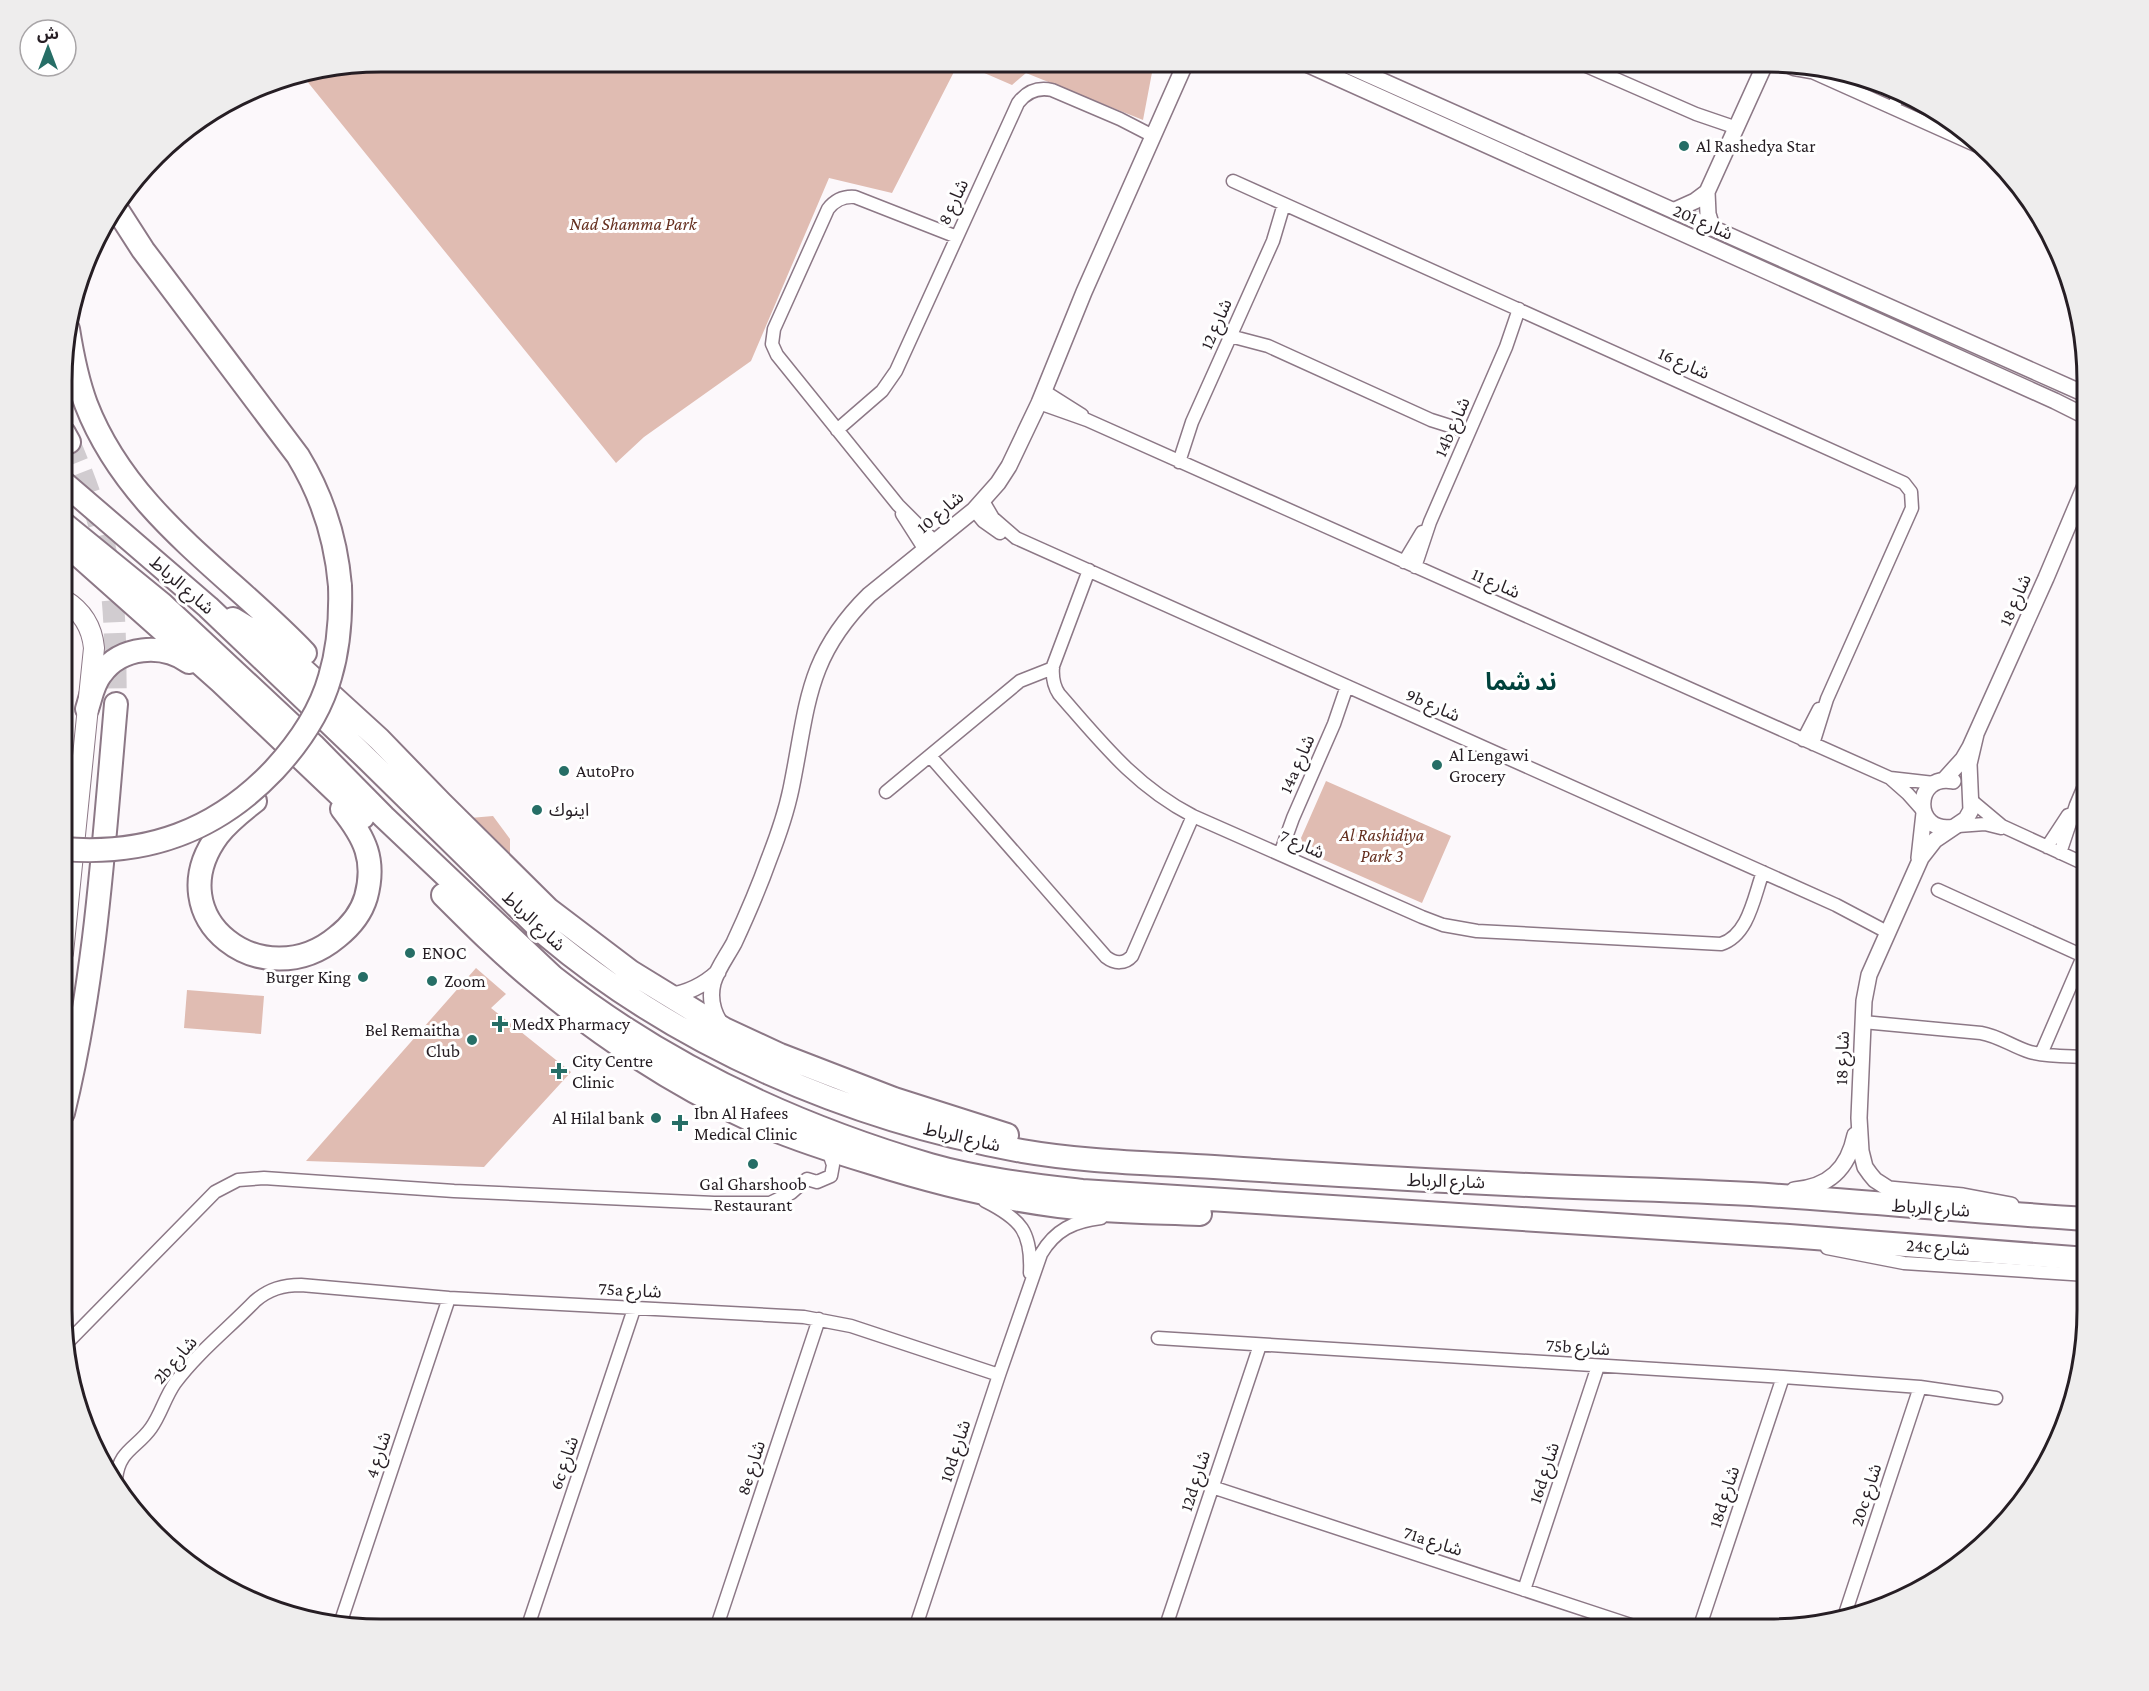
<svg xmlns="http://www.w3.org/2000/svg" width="2149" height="1691" font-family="'Crimson Pro','Noto Sans Arabic',serif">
<rect width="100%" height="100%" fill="#fcf8fb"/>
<path fill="#e0bcb2" d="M381,62H1154L1143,120L1026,73L1012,85L959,62L892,193L829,178L751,361L644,437L616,463L302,75Z
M1326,781L1451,836L1422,903L1306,852L1301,838Z
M493,816L510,839V854L508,857L470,818Z
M476,968L506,994L491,1008L571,1072L484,1167L306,1161Z
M187,990L264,996L261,1034L184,1028Z"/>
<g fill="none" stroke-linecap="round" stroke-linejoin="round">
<path stroke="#d1ccd0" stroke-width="22" stroke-dasharray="22 11" stroke-linecap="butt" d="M69,442C90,490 107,540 112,593C116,629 115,667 116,704"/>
<defs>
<path id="minor" d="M1577,62L1696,114L1737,128
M1777,62L1794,69L1811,72
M1804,66L1812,72L1984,149
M1893,108L1900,92
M1233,181L1904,483L1911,492L1912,508L1827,699L1813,744
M1230,336L1268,346L1431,420L1469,432
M1044,391L1082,415
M1039,403L1087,420L1890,778L1934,783
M837,430L882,391L896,371L1018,103C1027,91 1038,87 1052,90L1120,119L1153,136
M1179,462L1192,422L1273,241L1284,204
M983,501L993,518L1016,538L1836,905L1887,932
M974,510L983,521L1000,533
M902,514L925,550
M935,542L898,505L777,355L772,344L774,329L828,209C835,200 843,196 855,197L957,237
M1404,562L1422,532
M1415,567L1430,522L1506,347L1519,309
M1089,570L1053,666C1052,677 1053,685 1059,694C1101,742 1135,786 1193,816L1422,917L1443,925L1477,931L1721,944C1749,935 1754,896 1763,872
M1803,740L1819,709
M930,756L1106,957C1115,964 1125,964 1132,956L1193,816
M1891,779L1908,794L1924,812
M886,792L1020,681L1053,668
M1971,800L2002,826L2087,865
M1958,826L1985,824L2001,828
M2047,847L2068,815
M2060,853L2076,805L2087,779
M1280,854L1293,818L1334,724L1347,686
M1938,890L2081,955L2082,959L2041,1054
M1863,1022L1981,1033C1999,1036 2013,1047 2030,1052C2048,1057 2069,1056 2087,1057
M985,1201C1021,1219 1032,1232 1030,1273
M1827,1248L1904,1263L2087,1275
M1158,1338L1783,1377L1920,1387L1996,1398
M66,1344L215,1192L238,1180L264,1178L454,1191L714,1203H770L791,1193L807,1179L817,1182L831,1176L833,1165L828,1150
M116,1479C119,1450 137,1448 151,1428C161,1414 165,1397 175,1383C197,1353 229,1328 255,1301C269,1289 283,1285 301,1285L449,1298L804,1317L851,1326L999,1375
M1212,1487L1643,1629
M1524,1590L1598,1366
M1845,1614L1920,1387
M340,1624L449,1298
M527,1629L634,1309
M716,1629L819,1319
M915,1629L999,1375L1041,1254C1055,1230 1074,1221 1101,1218
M1165,1629L1260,1345
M1699,1629L1783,1377"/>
<path id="tertiary" d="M1302,62L2055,401L2087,417
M1340,62L2087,395
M1675,210L1695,201L1707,192
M1712,227L1708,214L1707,192L1766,62
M1976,734L1969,764L1971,810L1966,819L1935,840L1921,858L1869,975L1864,1001L1859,1118L1861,1151L1865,1167L1870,1174L1875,1180L1889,1189L1963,1196L2011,1205
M1944,780L1963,759L1970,747L2046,578L2087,481
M1953,781C1913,773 1912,835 1954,827
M1919,858L1924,813
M668,996C688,993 703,986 718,972
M722,1026C713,1013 709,999 713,983C717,969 727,956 734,943C747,915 759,887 769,859C778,836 786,813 791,789C808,707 805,658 869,595L974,510L998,483L1009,466L1039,403L1084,292L1186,62
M1794,1190C1829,1187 1848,1169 1855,1135"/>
<path id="primary" d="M63,953L94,648C92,626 82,611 64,600"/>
<path id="motorway" d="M116,208L143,250L298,456C323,497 336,538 340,586
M68,329C72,354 77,380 86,404C128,513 228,572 305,653
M64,433L69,442
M64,483L208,607L361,753L545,934C679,1047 850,1120 1022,1151C1085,1162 1150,1163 1214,1167C1334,1175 1454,1182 1574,1187C1633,1189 1692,1191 1751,1194C1863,1201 1975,1212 2087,1219
M64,524L162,604L313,745L384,817L553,977C665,1065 794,1125 930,1165C979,1179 1032,1185 1082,1191L1789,1236L2087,1259
M76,553L221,682L363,817
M233,619L276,645L379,739L441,803L548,909L631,972L724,1029L780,1055L894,1099L1007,1135
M87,709C91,697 93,684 101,674C121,646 162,643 189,662
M255,801C242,811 228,822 218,835C156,919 264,998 337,937C351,926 361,914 366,897C376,860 365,838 342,809
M443,895C473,925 503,955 536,982C599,1035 674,1085 749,1119C788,1137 829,1150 869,1162C932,1182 994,1198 1059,1206C1106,1212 1153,1212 1200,1214
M63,1113C96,979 104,840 116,704"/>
</defs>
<use href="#minor" stroke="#8c7886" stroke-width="15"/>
<use href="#tertiary" stroke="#8c7886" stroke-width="18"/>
<use href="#primary" stroke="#8c7886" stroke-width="22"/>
<use href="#motorway" stroke="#8c7886" stroke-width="26"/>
<use href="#minor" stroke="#fff" stroke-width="12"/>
<use href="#tertiary" stroke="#fff" stroke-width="15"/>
<use href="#primary" stroke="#fff" stroke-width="20"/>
<use href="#motorway" stroke="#fff" stroke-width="22"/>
<defs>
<path id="motorway-bridge" d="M63,849C147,856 216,831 274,770C299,743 320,713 330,677C339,647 341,617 340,586"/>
</defs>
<use href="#motorway-bridge" stroke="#8c7886" stroke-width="26" stroke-linecap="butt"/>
<use href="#motorway-bridge" stroke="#fff" stroke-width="22"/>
</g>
<g fill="#266e66" stroke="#fff" stroke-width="2">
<circle cx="1684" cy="146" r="6"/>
<circle cx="1437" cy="765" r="6"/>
<circle cx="564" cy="771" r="6"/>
<circle cx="537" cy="810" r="6"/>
<circle cx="410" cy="953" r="6"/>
<circle cx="363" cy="977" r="6"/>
<circle cx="432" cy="981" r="6"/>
<path d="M497 1015h6v6h6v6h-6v6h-6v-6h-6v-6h6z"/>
<circle cx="472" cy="1040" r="6"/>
<path d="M556 1062h6v6h6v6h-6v6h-6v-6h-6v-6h6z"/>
<circle cx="656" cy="1118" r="6"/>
<path d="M677 1114h6v6h6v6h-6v6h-6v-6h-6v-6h6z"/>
<circle cx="753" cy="1164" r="6"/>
</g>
<g text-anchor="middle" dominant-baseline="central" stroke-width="6" stroke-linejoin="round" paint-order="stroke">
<g font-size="18" fill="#261e24" stroke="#fff" text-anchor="start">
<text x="1696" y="146">Al Rashedya Star</text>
<text x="1449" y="755">Al Lengawi<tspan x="1449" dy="21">Grocery</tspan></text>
<text x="576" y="771">AutoPro</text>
<text x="549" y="810">اينوك</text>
<text x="422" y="953">ENOC</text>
<text x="351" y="977" text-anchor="end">Burger King</text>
<text x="444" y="981">Zoom</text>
<text x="512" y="1024">MedX Pharmacy</text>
<text x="460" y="1030" text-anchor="end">Bel Remaitha<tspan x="460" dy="21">Club</tspan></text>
<text x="572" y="1061">City Centre<tspan x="572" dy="21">Clinic</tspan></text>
<text x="694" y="1113">Ibn Al Hafees<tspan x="694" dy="21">Medical Clinic</tspan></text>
<text x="644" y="1118" text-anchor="end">Al Hilal bank</text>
<text x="753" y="1184" text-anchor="middle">Gal Gharshoob<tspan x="753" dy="21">Restaurant</tspan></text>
</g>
<g font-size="18" fill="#261e24" stroke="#fff">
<text transform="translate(953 202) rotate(-65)">شارع 8</text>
<text transform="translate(1703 222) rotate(24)">شارع 201</text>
<text transform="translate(1216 324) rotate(-66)">شارع 12</text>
<text transform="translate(1684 363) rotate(24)">شارع 16</text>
<text transform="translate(1452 427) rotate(-66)">14b شارع</text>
<text transform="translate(940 512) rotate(-40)">شارع 10</text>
<text transform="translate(1496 583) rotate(24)">شارع 11</text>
<text transform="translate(182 585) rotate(41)">شارع الرباط</text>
<text transform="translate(2015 600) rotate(-66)">شارع 18</text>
<text transform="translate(1433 705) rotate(24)">9b شارع</text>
<text transform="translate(1297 764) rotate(-66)">14a شارع</text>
<text transform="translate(1302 844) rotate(24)">شارع 7</text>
<text transform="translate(534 921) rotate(43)">شارع الرباط</text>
<text transform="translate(1842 1058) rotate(-88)">شارع 18</text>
<text transform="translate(962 1137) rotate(13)">شارع الرباط</text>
<text transform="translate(1446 1181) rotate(2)">شارع الرباط</text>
<text transform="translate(1931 1208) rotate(4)">شارع الرباط</text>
<text transform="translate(1938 1247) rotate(4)">24c شارع</text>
<text transform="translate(630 1290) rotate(3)">75a شارع</text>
<text transform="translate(1578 1347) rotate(4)">75b شارع</text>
<text transform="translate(175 1360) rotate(-49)">2b شارع</text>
<text transform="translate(955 1451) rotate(-72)">10d شارع</text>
<text transform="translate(378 1455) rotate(-72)">شارع 4</text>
<text transform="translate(564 1463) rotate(-71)">6c شارع</text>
<text transform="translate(751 1468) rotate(-72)">8e شارع</text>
<text transform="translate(1544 1473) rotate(-72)">16d شارع</text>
<text transform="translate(1195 1481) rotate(-72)">12d شارع</text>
<text transform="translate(1866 1495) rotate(-72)">20c شارع</text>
<text transform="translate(1724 1497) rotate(-72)">18d شارع</text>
<text transform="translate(1433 1541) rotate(18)">71a شارع</text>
</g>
<g font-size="18" font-style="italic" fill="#652f1f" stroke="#fff">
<text x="633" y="224">Nad Shamma Park</text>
<text x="1382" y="835">Al Rashidiya<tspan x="1382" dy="21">Park 3</tspan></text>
</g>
<g font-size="24" font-weight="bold" fill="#00423c" stroke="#fff">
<text x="1521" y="681">ند شما</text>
</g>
</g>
<path d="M0 0H2149V1691H0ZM381 72H1768A309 309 0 0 1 2077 381V1310A309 309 0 0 1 1768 1619H381A309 309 0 0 1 72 1310V381A309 309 0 0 1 381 72Z" fill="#eeeded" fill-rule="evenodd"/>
<path fill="none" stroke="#261e24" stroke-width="3" d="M381 72H1768A309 309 0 0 1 2077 381V1310A309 309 0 0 1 1768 1619H381A309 309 0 0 1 72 1310V381A309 309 0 0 1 381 72Z"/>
<g transform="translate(48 48)"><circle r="28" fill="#ffffff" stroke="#a8a5a7" stroke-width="1.5"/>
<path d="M0-4.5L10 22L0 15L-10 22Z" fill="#266e66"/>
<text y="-9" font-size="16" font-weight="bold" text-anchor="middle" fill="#261e24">ش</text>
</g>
</svg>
